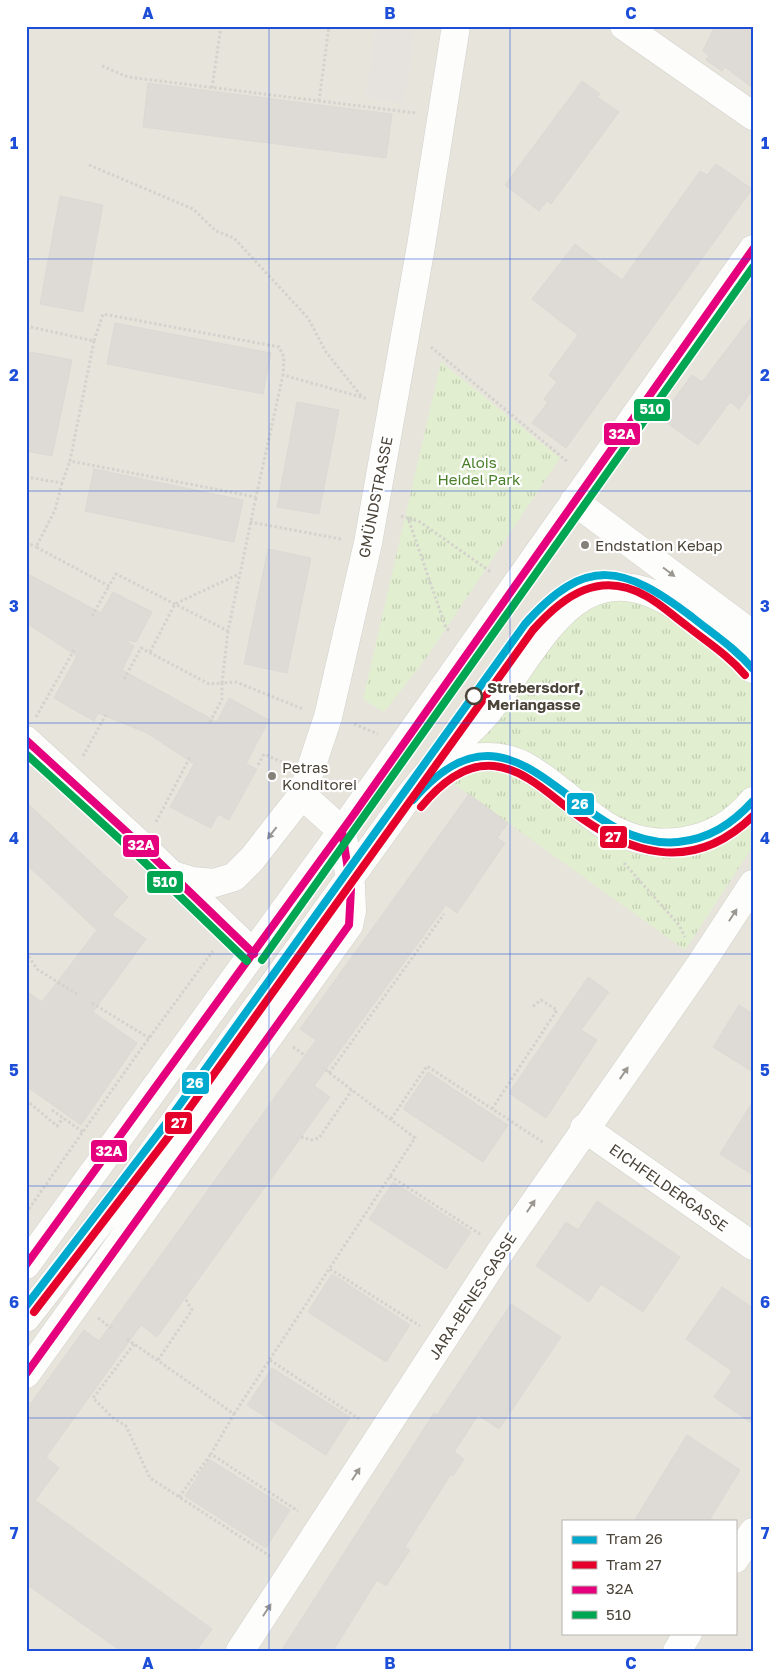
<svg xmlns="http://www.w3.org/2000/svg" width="779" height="1677" font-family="'Golos Text',sans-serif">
<defs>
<pattern id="park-tufts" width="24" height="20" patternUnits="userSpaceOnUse" patternTransform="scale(1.25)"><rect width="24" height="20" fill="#e1eecf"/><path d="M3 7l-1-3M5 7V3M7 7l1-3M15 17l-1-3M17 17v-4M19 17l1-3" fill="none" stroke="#c3cdb2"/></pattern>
</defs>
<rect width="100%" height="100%" fill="#f4f2ee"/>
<path fill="#e7e4dc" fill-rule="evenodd" d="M26,26H753V1651H26ZM563,1521H735V1633H563Z"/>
<path fill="url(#park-tufts)" d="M441,362L560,458L426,658L384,712L363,699Z
M648,599L753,680V787L749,794L717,822L653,834L478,750L473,740L556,630L597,600Z
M508,768L628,845L753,815V846L685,950L447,779L459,771Z"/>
<path fill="#e6e3df" d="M376,26H415L404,104L366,97Z"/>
<path fill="#dedbd6" stroke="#dcd9d4" d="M715,26H753V88L725,67L722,71L706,60L709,56L703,51Z
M582,81L600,94L597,97L619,112L551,204L547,201L539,211L505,185Z
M148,83L392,114L386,158L143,127Z
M716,164L752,189L566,448L532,423L548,402L544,399L557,382L549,375L578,335L532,299L575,244L622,280L700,171L707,175Z
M60,196L103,205L83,312L40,304Z
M753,315V389L739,409L730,402L698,445L660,418L692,375L702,382Z
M115,323L271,353L263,394L107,364Z
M30,352L72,360L52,456L26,451V368Z
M297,402L339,410L319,514L277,507Z
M94,469L243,500L234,542L85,511Z
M268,549L311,558L287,673L244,664Z
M26,573L101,613L113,592L152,612L136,642L122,639L134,646L122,670L217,722L229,698L269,720L246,764L257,769L229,820L218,814L211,828L170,807L194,764L147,733L98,713L94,721L54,698L77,656L26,623Z
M469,794L508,823L497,838L505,843L457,913L446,905L314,1086L330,1097L157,1337L141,1325L46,1457L59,1468L35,1500L212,1629L196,1651H121L26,1584V1403H31L84,1330L99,1341L316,1040L300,1029Z
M26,802L128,897L112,915L146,939L93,1012L137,1043L81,1125L26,1086V991L42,1002L97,930L26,864Z
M588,977L609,992L581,1030L597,1040L546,1118L509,1093Z
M739,1005L753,1014V1072L713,1047Z
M428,1072L508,1125L483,1162L403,1109Z
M753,1101V1175L720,1154Z
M393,1182L471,1232L446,1269L369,1219Z
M597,1201L680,1257L643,1312L601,1284L589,1302L536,1266L566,1222L578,1230Z
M332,1274L410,1325L386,1362L308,1312Z
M722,1287L753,1308V1424L714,1397L732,1371L686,1339Z
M511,1304L561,1337L499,1429L478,1415L454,1452L464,1459L453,1476L451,1474L405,1547L410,1550L386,1586L377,1580L333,1651H281L434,1413L437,1415Z
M272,1368L350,1417L326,1455L247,1405Z
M687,1435L740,1470L709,1521H634Z
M209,1459L290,1510L266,1548L185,1496Z"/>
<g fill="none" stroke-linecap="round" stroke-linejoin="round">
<defs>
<path id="minor" d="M624,26L753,116
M574,501L753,635
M26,740L143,847L254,954
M434,771C460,756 498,751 525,766C554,782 578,808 605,825C655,855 716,846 753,801
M172,875L192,881L214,883L234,877L252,859L302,795L328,717L368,543L421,246L456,26
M584,1128L753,1246
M26,1265L342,831L753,249
M26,1318L127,1188L406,800C420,782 435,764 451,748C463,737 475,727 486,714C541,646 579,536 686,613C709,630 735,646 753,669
M26,1374L349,925L352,911L351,886L342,831L302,795
M735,1559L753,1532
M240,1651L502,1249L700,965L753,884
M677,1651L688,1633"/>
</defs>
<use href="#minor" stroke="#d2d0cb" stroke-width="29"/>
<path stroke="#d3d2cc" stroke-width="3" stroke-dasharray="2.5 2.5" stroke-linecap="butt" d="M26,63L28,68
M102,66L128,77L416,113
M212,88L221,26
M319,101L329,26
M89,165L193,209L216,231L234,238L308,318L326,352L362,397
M26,326L94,341L103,314L279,347L284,357L283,375L368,399
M94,341L70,461L256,497L283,375
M431,347L569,463
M26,361H28
M26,477L62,483L70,461
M62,483L55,510L36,547L109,586L116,574L228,631L256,497
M401,516L408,518L446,628L450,631
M409,518L420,522L491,572
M250,522L341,539
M26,542L36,547
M92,616L109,586
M228,631L222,683L236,682L303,709
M150,652L175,604L239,574
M124,679L141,648L209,684L222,683V699L209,724
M36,717L74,650
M354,724L378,734
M83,756L107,713
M258,765L264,754L282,762
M156,822L190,757
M624,863L679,925L685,937
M26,952L37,969L78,995
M92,1003L149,1038
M293,1047L306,1056
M329,1073L444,914
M26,1100L57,1126L63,1118
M492,1109L557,1010L541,1000L532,1007
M52,1110L83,1132
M391,1119L427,1066L544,1143
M301,1137L311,1140L319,1138L352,1090
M390,1176L480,1234
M26,1213L136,1056L213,951
M330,1269L420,1326
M98,1318L111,1328
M127,1339L234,1414L211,1454L298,1511
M134,1344L93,1398L113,1418L126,1426L150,1478L270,1556
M158,1360L192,1310L185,1298
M270,1360L359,1419
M234,1414L415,1138L323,1068
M179,1497L211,1454"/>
<use href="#minor" stroke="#fdfdfc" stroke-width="28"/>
<defs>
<path id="bus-1" d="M26,740L143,847L254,954
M26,1265L357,810
M26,1374L349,925L351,889L342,831L753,249"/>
<path id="bus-2" d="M26,754L136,854L247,961
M262,960L753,267"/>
</defs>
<use href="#bus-1" stroke="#fff" stroke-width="11"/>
<use href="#bus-2" stroke="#fff" stroke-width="11"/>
<use href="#bus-1" stroke="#e5007d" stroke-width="8"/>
<use href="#bus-2" stroke="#00a651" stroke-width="8"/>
<defs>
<path id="tram-1" d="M413,800C519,677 571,852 678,842C709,839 732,824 753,801
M26,1306L168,1121L525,624C586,555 624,565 692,617C713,634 735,648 753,669"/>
<path id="tram-2" d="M421,807C439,785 464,763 494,766C523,769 547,792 569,809C629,855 692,875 753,816
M34,1312L176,1127L533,630C564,595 600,570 646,596C661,604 673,616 687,626C707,642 728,655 745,675"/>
</defs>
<use href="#tram-1" stroke="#fff" stroke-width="11"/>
<use href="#tram-2" stroke="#fff" stroke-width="11"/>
<use href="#tram-1" stroke="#00a9ce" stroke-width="8"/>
<use href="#tram-2" stroke="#e4002b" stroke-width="8"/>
</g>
<defs><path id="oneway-solid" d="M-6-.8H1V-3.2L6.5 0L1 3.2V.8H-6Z" transform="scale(1.25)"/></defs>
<g fill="#9b9791">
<use href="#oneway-solid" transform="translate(669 572) rotate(37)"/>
<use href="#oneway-solid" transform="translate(272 833) rotate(128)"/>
<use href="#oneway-solid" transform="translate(733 915) rotate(-57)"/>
<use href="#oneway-solid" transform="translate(624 1073) rotate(-55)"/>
<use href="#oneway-solid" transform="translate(531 1206) rotate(-56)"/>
<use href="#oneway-solid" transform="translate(356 1474) rotate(-57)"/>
<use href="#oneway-solid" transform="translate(267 1610) rotate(-57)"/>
</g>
<path fill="none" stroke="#1d4ed8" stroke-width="1" stroke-opacity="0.55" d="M269,26V1651M510,26V1651M26,259H753M26,491H753M26,723H753M26,954H753M26,1186H753M26,1418H753"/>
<g fill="#868178" stroke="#fff" stroke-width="2">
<circle cx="585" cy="545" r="5"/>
<circle cx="272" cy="776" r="5"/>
</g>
<circle fill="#fff" stroke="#4b4439" stroke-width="2.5" cx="474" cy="696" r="8"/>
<g text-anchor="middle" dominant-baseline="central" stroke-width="4.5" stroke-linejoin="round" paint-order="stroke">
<g font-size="15" fill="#4a7f2a" stroke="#fff">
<text x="479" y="462">Alois<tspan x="479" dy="17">Heidel Park</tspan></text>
</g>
<g font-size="15" fill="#4b4439" stroke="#fff">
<text transform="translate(375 497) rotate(-79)">GMÜNDSTRASSE</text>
<text transform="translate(669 1187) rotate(35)">EICHFELDERGASSE</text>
<text transform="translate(472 1296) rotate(-57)">JARA-BENES-GASSE</text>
</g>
<g font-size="15" fill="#4b4439" stroke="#fff" text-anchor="start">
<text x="595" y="545">Endstation Kebap</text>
<text x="282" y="767">Petras<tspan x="282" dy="17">Konditorei</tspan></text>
</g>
<g font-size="15" font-weight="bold" fill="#4b4439" stroke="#fff" text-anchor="start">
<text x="487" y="687">Strebersdorf,<tspan x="487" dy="17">Meriangasse</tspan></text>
</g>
</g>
<g stroke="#fff" stroke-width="2">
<rect x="633" y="398" width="38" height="24" rx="5" fill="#00a651"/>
<rect x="603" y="422" width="38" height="24" rx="5" fill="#e5007d"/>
<rect x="566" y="792" width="29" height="24" rx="5" fill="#00a9ce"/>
<rect x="599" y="825" width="29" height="24" rx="5" fill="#e4002b"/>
<rect x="122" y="834" width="38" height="24" rx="5" fill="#e5007d"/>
<rect x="146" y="870" width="38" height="24" rx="5" fill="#00a651"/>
<rect x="181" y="1071" width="29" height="24" rx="5" fill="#00a9ce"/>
<rect x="164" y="1111" width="29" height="24" rx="5" fill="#e4002b"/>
<rect x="90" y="1139" width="38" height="24" rx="5" fill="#e5007d"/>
</g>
<g font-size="14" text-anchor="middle" font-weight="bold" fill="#fff">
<text x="652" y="414">510</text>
<text x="622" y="439">32A</text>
<text x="580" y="809">26</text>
<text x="613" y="842">27</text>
<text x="141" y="850">32A</text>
<text x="165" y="887">510</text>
<text x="195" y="1088">26</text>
<text x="179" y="1128">27</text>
<text x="109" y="1156">32A</text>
</g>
<rect width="779" height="1677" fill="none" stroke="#ffffff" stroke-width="55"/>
<rect x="562" y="1520" width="175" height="115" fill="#ffffff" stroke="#b7b4b0"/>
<rect x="572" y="1536" width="25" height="8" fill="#00a9ce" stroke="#b7b4b0"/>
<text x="606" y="1544" font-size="15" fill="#4b4439">Tram 26</text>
<rect x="572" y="1561" width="25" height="8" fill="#e4002b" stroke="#b7b4b0"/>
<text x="606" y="1570" font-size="15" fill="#4b4439">Tram 27</text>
<rect x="572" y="1586" width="25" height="8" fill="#e5007d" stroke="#b7b4b0"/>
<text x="606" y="1594" font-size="15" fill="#4b4439">32A</text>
<rect x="572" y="1611" width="25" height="8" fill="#00a651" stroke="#b7b4b0"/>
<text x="606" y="1620" font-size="15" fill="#4b4439">510</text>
<rect x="28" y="28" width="724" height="1622" fill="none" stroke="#1d4ed8" stroke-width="2"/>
<g font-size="16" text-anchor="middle" font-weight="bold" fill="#1d4ed8">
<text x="148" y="19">A</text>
<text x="390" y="19">B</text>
<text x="631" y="19">C</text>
<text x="14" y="149">1</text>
<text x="765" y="149">1</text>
<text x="14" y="381">2</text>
<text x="765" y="381">2</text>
<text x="14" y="612">3</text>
<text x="765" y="612">3</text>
<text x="14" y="844">4</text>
<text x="765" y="844">4</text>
<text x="14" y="1076">5</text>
<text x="765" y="1076">5</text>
<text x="14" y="1308">6</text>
<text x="765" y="1308">6</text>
<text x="14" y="1539">7</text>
<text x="765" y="1539">7</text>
<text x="148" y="1669">A</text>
<text x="390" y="1669">B</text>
<text x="631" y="1669">C</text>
</g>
</svg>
